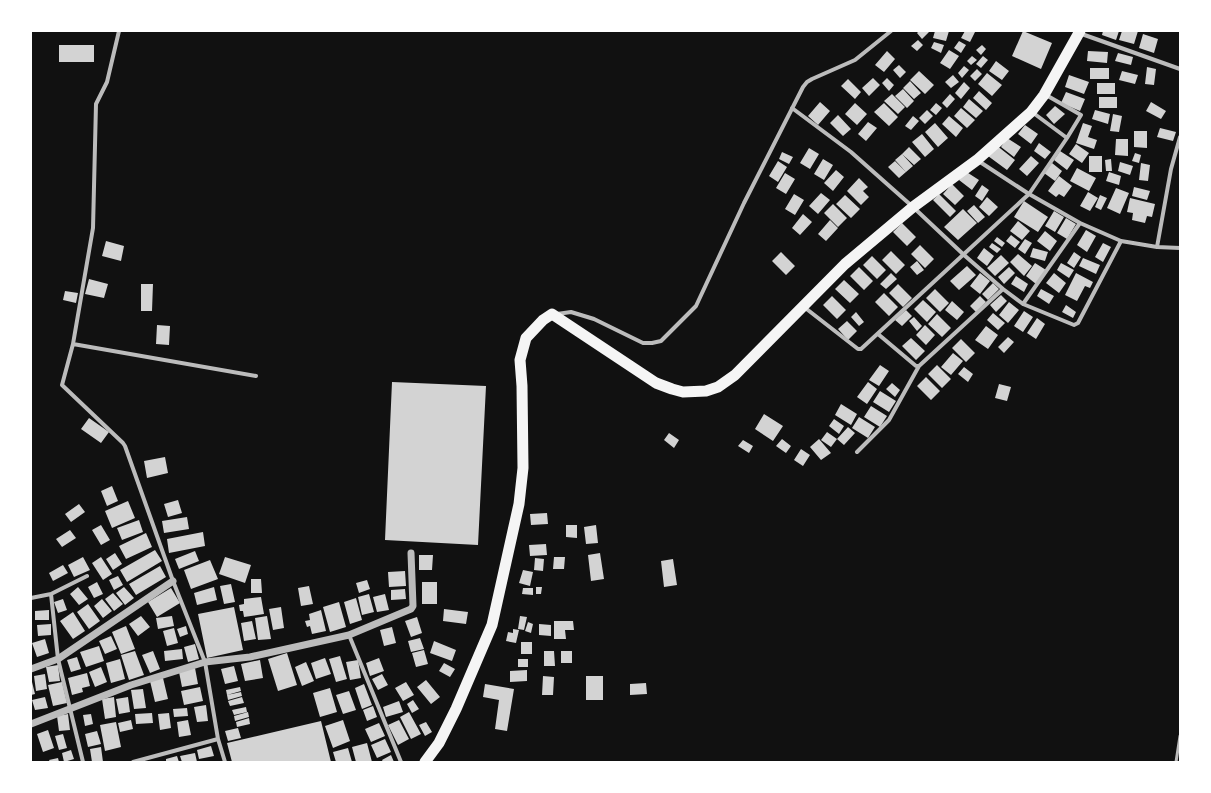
<svg xmlns="http://www.w3.org/2000/svg" width="1211" height="793" font-family="Barlow,sans-serif">
<rect width="100%" height="100%" fill="#111"/>
<path fill="#d3d3d3" d="M919,31H928L929,32L922,39L917,33Z
M935,31H949L946,41L933,38Z
M965,31L975,32L970,42L961,38Z
M1023,31L1052,43L1041,69L1012,56Z
M1103,31H1119L1116,40L1102,35Z
M1122,31H1138L1134,44L1119,40Z
M1143,34L1158,39L1154,53L1139,48Z
M918,40L923,45L917,51L911,46Z
M959,41L966,45L961,53L954,48Z
M934,42L944,45L941,53L931,48Z
M59,45H94V62H59Z
M982,45L986,49L981,55L976,50Z
M949,50L959,56L950,69L940,63Z
M887,51L895,59L884,72L875,65Z
M1088,51L1108,52L1107,63L1087,61Z
M1118,53L1133,57L1131,65L1115,61Z
M972,56L977,60L971,65L967,61Z
M983,56L988,60L981,68L976,64Z
M996,61L1009,71L1002,80L989,71Z
M899,65L906,72L900,78L893,70Z
M964,66L969,70L962,78L958,73Z
M1147,67L1156,69L1154,85L1145,84Z
M1090,68H1109V79H1090Z
M977,69L982,74L975,81L970,76Z
M919,71L934,85L925,94L910,80Z
M1122,71L1138,75L1135,84L1119,80Z
M987,73L1002,85L992,96L978,84Z
M953,75L959,82L951,88L945,82Z
M1069,75L1089,82L1084,94L1065,87Z
M873,78L880,85L869,96L862,88Z
M887,78L894,85L889,91L882,83Z
M848,79L861,92L855,99L841,86Z
M910,81L921,93L914,99L903,88Z
M964,82L970,88L961,99L955,93Z
M1097,83H1115V94H1097Z
M903,89L914,101L907,108L895,96Z
M979,91L992,103L986,110L973,98Z
M1066,92L1085,99L1080,111L1061,103Z
M892,94L905,107L898,114L884,101Z
M950,94L955,99L947,108L942,103Z
M1099,97H1117V108H1099Z
M969,99L983,111L976,118L963,107Z
M820,102L830,111L818,125L808,116Z
M1151,102L1166,111L1161,119L1146,111Z
M855,103L867,114L857,125L845,114Z
M884,103L898,117L889,126L874,112Z
M936,103L942,108L936,115L930,110Z
M1055,106L1065,114L1054,124L1046,115Z
M961,108L975,120L967,128L954,116Z
M927,110L933,116L925,124L919,118Z
M1095,110L1110,114L1108,124L1092,119Z
M1113,114L1122,116L1119,132L1110,131Z
M838,115L851,129L843,136L830,123Z
M913,116L919,121L911,130L905,126Z
M949,116L963,128L956,137L942,124Z
M868,122L877,128L866,141L858,134Z
M935,123L948,138L938,147L925,132Z
M1083,123L1092,126L1088,137L1097,140L1094,149L1076,143Z
M1025,125L1038,134L1031,144L1018,134Z
M1160,128L1176,132L1173,141L1157,137Z
M1134,131H1147V148L1134,147Z
M922,134L934,149L925,157L912,142Z
M1007,138L1021,147L1014,157L1001,147Z
M1116,139H1128V156L1115,155Z
M1039,143L1051,152L1045,159L1034,151Z
M1076,144L1089,153L1082,163L1069,154Z
M996,145L1015,160L1007,170L988,156Z
M909,147L921,159L914,165L902,154Z
M809,148L819,154L810,169L800,163Z
M1060,151L1074,160L1067,170L1054,160Z
M782,152L793,157L789,164L779,159Z
M1135,153L1141,155L1139,163L1132,161Z
M902,154L913,166L906,172L895,160Z
M1031,156L1039,163L1027,176L1019,169Z
M1089,156H1102V172H1089Z
M823,159L833,165L824,180L814,174Z
M1111,159L1112,171H1106L1105,160Z
M778,161L787,167L778,182L769,176Z
M895,161L906,172L899,178L888,167Z
M1120,162L1133,166L1130,175L1118,171Z
M1052,163L1062,171L1055,181L1044,173Z
M1141,163L1150,165L1148,181L1139,180Z
M1077,168L1096,178L1089,191L1070,181Z
M836,170L844,177L833,191L824,183Z
M965,171L979,180L972,190L959,180Z
M1109,172L1121,176L1119,185L1106,181Z
M785,173L795,179L786,194L776,188Z
M1059,176L1072,186L1064,197L1059,194L1056,197L1048,191Z
M859,178L868,187L863,191L869,197L861,205L847,191Z
M952,184L964,196L955,205L943,194Z
M982,185L989,190L982,201L975,196Z
M1134,187L1150,191L1147,200L1132,196Z
M1116,188L1129,193L1120,214L1107,208Z
M1088,192L1098,198L1090,211L1080,206Z
M821,193L830,200L818,214L809,206Z
M794,194L804,200L795,215L785,209Z
M939,194L956,211L950,217L933,200Z
M845,195L860,209L851,218L836,204Z
M1100,195L1107,198L1101,210L1095,207Z
M987,197L998,207L989,216L979,207Z
M1130,198L1155,204L1152,217L1147,216L1145,223L1132,220L1133,213L1127,212Z
M1024,201L1048,217L1038,232L1014,217Z
M833,204L847,218L838,227L824,213Z
M974,205L985,217L978,223L967,211Z
M963,209L977,223L958,240L944,227Z
M1054,211L1064,217L1055,232L1045,226Z
M803,214L812,222L800,235L792,228Z
M1066,218L1076,224L1067,239L1057,233Z
M830,220L838,228L826,241L818,234Z
M1018,221L1030,231L1022,240L1010,231Z
M902,223L916,237L907,246L893,232Z
M1086,230L1096,236L1087,252L1077,245Z
M1045,231L1057,241L1050,251L1037,241Z
M1011,235L1020,242L1015,248L1006,241Z
M997,237L1005,243L1002,247L994,241Z
M1025,239L1032,243L1025,254L1018,249Z
M106,241L124,246L121,261L102,256Z
M992,243L1001,249L997,253L989,247Z
M1103,243L1111,247L1103,262L1095,257Z
M920,245L934,259L925,268L911,254Z
M984,248L994,256L987,266L977,258Z
M1033,248L1048,252L1045,261L1030,257Z
M891,251L905,265L896,274L882,260Z
M781,252L795,266L786,275L772,261Z
M1074,252L1081,257L1074,268L1067,263Z
M1018,254L1032,266L1024,276L1010,262Z
M1001,255L1009,263L995,276L987,268Z
M872,256L886,270L877,279L863,265Z
M1083,258L1100,265L1096,274L1079,266Z
M917,261L924,270L917,275L910,267Z
M1035,263L1046,270L1036,284L1026,276Z
M1061,263L1074,270L1069,278L1057,270Z
M967,266L976,275L959,290L950,281Z
M859,267L873,281L864,290L850,276Z
M1009,267L1015,273L1004,284L998,277Z
M891,273L897,279L886,289L880,284Z
M980,273L990,281L980,294L970,286Z
M1054,273L1066,283L1059,293L1046,283Z
M1076,273L1093,282L1090,288L1085,286L1077,301L1065,295Z
M1016,276L1028,284L1024,292L1011,284Z
M89,279L108,284L104,298L85,294Z
M844,280L859,294L850,303L835,289Z
M993,283L999,289L988,300L982,294Z
M141,284H153L152,311H141Z
M898,284L912,298L903,307L889,293Z
M935,289L949,303L940,312L926,298Z
M1041,289L1054,296L1049,304L1037,296Z
M65,291L78,293L76,303L63,300Z
M884,293L898,307L889,316L875,302Z
M1001,295L1007,301L996,312L990,305Z
M832,296L846,310L837,319L823,305Z
M980,296L986,302L976,312L970,306Z
M923,300L936,312L927,322L914,309Z
M952,301L964,312L957,320L945,310Z
M1009,302L1019,310L1008,323L999,315Z
M1066,305L1076,312L1073,318L1062,312Z
M906,310L912,316L902,326L895,320Z
M1024,311L1033,317L1023,332L1014,326Z
M856,312L864,322L859,326L851,317Z
M993,313L1005,323L998,330L987,320Z
M937,314L951,328L942,337L928,324Z
M914,317L922,326L917,331L909,321Z
M1037,318L1045,324L1036,339L1027,333Z
M847,321L857,331L848,340L838,329Z
M157,325L170,326L169,345L156,344Z
M925,325L935,335L926,345L916,335Z
M986,326L998,335L988,349L975,340Z
M1008,337L1014,342L1004,353L998,347Z
M911,338L925,351L916,360L902,346Z
M961,339L975,353L966,362L952,348Z
M953,353L963,361L951,375L941,367Z
M880,365L889,371L879,386L869,380Z
M937,365L951,379L942,388L928,374Z
M964,367L973,374L968,382L958,374Z
M926,377L940,391L931,400L917,386Z
M392,382L486,386L478,545L385,540Z
M868,382L877,389L867,404L857,397Z
M892,383L900,390L895,397L886,389Z
M999,384L1011,387L1007,401L995,398Z
M880,391L896,401L889,412L873,402Z
M841,404L857,414L851,425L835,415Z
M871,406L887,416L880,427L864,417Z
M764,414L783,426L773,441L755,429Z
M859,417L875,427L868,438L852,428Z
M89,418L109,432L101,443L81,429Z
M834,419L844,426L839,434L829,426Z
M848,427L855,433L844,445L837,439Z
M827,432L837,439L831,447L821,440Z
M669,433L679,440L674,448L664,440Z
M782,439L791,446L786,453L776,446Z
M819,439L831,453L821,460L810,447Z
M743,440L753,446L749,453L738,446Z
M801,449L810,455L803,466L794,460Z
M165,457L168,473L147,478L144,461Z
M112,486L118,501L107,506L101,491Z
M178,500L182,513L168,517L164,504Z
M128,501L135,518L112,528L105,511Z
M79,504L85,512L71,522L65,514Z
M547,513L548,524L531,525L530,514Z
M187,517L189,529L164,533L162,521Z
M139,520L143,532L122,540L117,528Z
M101,525L110,540L101,545L92,530Z
M566,525H577V538L566,537Z
M596,525L598,543L586,544L584,527Z
M70,530L76,538L62,547L56,539Z
M203,532L205,546L169,553L167,539Z
M146,533L152,547L126,559L119,546Z
M546,544L547,555L530,556L529,545Z
M155,550L162,561L127,582L120,570Z
M195,551L199,561L179,569L175,559Z
M115,553L122,564L113,570L106,559Z
M600,553L604,579L591,581L588,555Z
M419,555H433L432,570H419Z
M83,557L90,570L74,577L68,565Z
M101,557L112,574L103,580L92,563Z
M225,557L251,565L245,583L219,574Z
M554,557H565L564,569H553Z
M535,558L544,559L543,571L534,570Z
M673,559L677,585L664,587L661,561Z
M210,560L218,579L191,589L184,570Z
M63,565L68,573L53,581L49,573Z
M160,566L166,577L136,595L129,584Z
M523,570L533,572L530,586L519,583Z
M405,571L406,586L389,587L388,572Z
M118,576L123,585L114,590L109,580Z
M251,579H261L262,593H251Z
M367,580L370,589L359,593L356,583Z
M97,582L103,594L94,598L88,587Z
M422,582H437V604H422Z
M231,584L235,602L224,604L220,586Z
M309,586L313,604L301,606L298,588Z
M78,587L88,599L79,605L70,594Z
M124,587L134,598L125,605L116,593Z
M214,587L217,600L197,605L194,593Z
M536,587H542L541,594H536Z
M171,588L180,603L157,617L148,602Z
M523,588H533V595L522,594Z
M405,589L406,599L391,600V590Z
M113,593L123,604L114,611L105,599Z
M369,594L374,612L362,615L358,597Z
M385,594L389,610L377,612L373,597Z
M261,597L264,614L244,617L243,611H240L239,605L244,604V599Z
M356,598L362,620L350,624L344,602Z
M63,599L67,610L58,613L54,602Z
M102,599L112,611L103,618L94,606Z
M339,602L346,627L330,632L323,607Z
M88,604L100,621L89,629L77,612Z
M234,607L243,650L207,658L198,614Z
M281,607L284,628L273,630L269,609Z
M444,609L468,612L466,624L443,621Z
M49,610V620H35V611Z
M321,610L326,631L312,634L310,626L307,627L305,621L310,620L309,614Z
M73,612L85,631L73,639L60,621Z
M141,616L150,627L138,636L129,624Z
M172,616L174,626L158,629L156,618Z
M267,616L271,639L258,640L255,618Z
M520,616L527,617L524,630L518,629Z
M417,617L422,633L411,637L405,621Z
M252,621L256,639L244,641L241,623Z
M554,621H573L574,630H565L566,639H554Z
M528,622L533,624L531,633L525,631Z
M51,624V635L38,636L37,625Z
M539,624L551,625V636L539,635Z
M126,626L135,649L121,654L112,632Z
M186,626L188,634L180,637L177,629Z
M392,627L396,643L384,646L380,630Z
M174,628L178,643L167,646L163,631Z
M513,629L519,630L516,643L506,641L508,632L513,633Z
M111,636L117,649L105,654L99,641Z
M420,638L424,649L411,652L408,641Z
M45,639L49,653L37,657L32,643Z
M434,641L456,650L452,661L430,653Z
M521,642H532V654H521Z
M195,644L199,659L188,662L184,647Z
M99,646L104,661L86,667L80,652Z
M182,649L183,659L165,661L164,651Z
M424,650L428,664L416,667L412,653Z
M135,651L144,675L129,680L121,655Z
M153,651L160,669L150,673L142,655Z
M544,651H554L555,666H544Z
M561,651H572V663H561Z
M287,653L297,685L278,691L268,659Z
M340,656L347,679L336,682L329,659Z
M77,657L81,669L71,672L67,660Z
M325,658L331,674L316,679L311,663Z
M379,658L384,671L370,676L366,663Z
M120,659L125,679L111,683L106,663Z
M518,659H528V667H518Z
M260,660L263,678L245,681L241,664Z
M358,660L361,678L350,680L346,662Z
M306,662L314,681L302,686L295,667Z
M444,663L455,669L450,677L439,671Z
M58,665L60,681L49,682L46,667Z
M234,666L238,681L225,684L221,669Z
M101,667L107,682L95,687L89,672Z
M195,668L198,684L182,687L179,672Z
M527,670V681L510,682V671Z
M87,673L90,686L82,688L83,692L72,695L68,678Z
M45,674L47,689L36,691L34,676Z
M382,674L388,685L378,690L372,679Z
M543,676L554,677L553,695H542Z
M586,676H603V700H586Z
M31,678L35,694L31,695Z
M163,678L168,699L155,702L150,681Z
M426,680L440,697L431,704L417,687Z
M62,682L67,703L53,706L48,685Z
M406,682L414,695L403,701L395,688Z
M646,683L647,694L630,695V684Z
M364,684L372,705L362,709L355,688Z
M485,684L514,689L507,731L495,729L499,700L483,697Z
M200,687L203,701L184,705L181,691Z
M240,687L241,691L227,695L226,690Z
M330,688L337,712L320,717L313,693Z
M143,689L146,708L134,709L131,690Z
M349,691L356,710L343,714L336,695Z
M241,692L242,696L228,700L227,695Z
M45,697L48,708L35,710L32,700Z
M114,697L116,717L105,719L102,699Z
M128,697L130,712L119,714L116,699Z
M242,697L244,703L230,706L228,701Z
M413,700L419,709L412,713L407,704Z
M399,701L403,712L386,717L383,707Z
M206,705L208,721L197,722L194,707Z
M373,706L377,717L367,721L363,710Z
M246,707L247,712L234,715L232,710Z
M187,708L188,716L174,717L173,709Z
M248,712L249,717L235,721L234,716Z
M409,712L421,734L411,739L400,717Z
M152,713L153,723L136,724L135,714Z
M169,713L171,728L160,730L158,714Z
M68,714L70,730L59,731L57,716Z
M91,714L93,724L85,726L83,715Z
M249,718L250,724L237,727L236,722Z
M131,720L133,729L120,732L118,723Z
M188,720L191,735L179,737L177,722Z
M343,720L350,741L333,748L325,726Z
M399,720L409,739L398,745L388,725Z
M321,721L331,762H232L227,743Z
M116,722L121,747L105,751L100,725Z
M426,722L432,732L425,736L419,725Z
M379,723L385,736L371,742L365,729Z
M238,728L241,738L228,741L225,731Z
M48,730L54,748L43,752L37,734Z
M97,731L101,744L88,747L85,734Z
M63,734L67,748L59,750L55,736Z
M385,739L391,752L377,758L371,745Z
M367,743L372,762H356L352,747Z
M211,746L214,756L199,759L197,750Z
M101,747L103,762H92L90,749Z
M348,748L352,762H336L333,752Z
M71,750L74,759L64,762L62,753Z
M195,753L197,762H182L180,756Z
M391,755L394,762H383L382,760Z
M177,756L179,762H166V759Z
M58,758L59,762H50L49,760Z"/>
<g fill="none" stroke-linecap="round" stroke-linejoin="round">
<path stroke="#bcbcbc" stroke-width="3" d="M1176,762L1180,736"/>
<path stroke="#bcbcbc" stroke-width="4" d="M119,31L107,82L96,104L93,228L73,344L62,385L123,443L125,446L173,581L205,662L218,739L225,762
M1079,33L1180,69
M1046,95L1081,115L1067,138
M792,108L851,152L913,207L964,255L1003,289L1023,304L1074,325L1078,323L1121,241
M977,160L1029,194L1080,223L1121,241L1157,247L1180,248
M1157,247L1171,169L1180,137
M1023,304L1080,223
M804,307L858,349H861L1029,194L1067,138L1032,112
M557,314L571,312L594,319L643,343H652L661,341L696,306L744,203L803,87L807,82L812,79L855,60L891,31
M878,334L916,366H919L1003,289
M73,344L256,376
M857,452L889,420L919,366
M31,598L51,594
M349,635L401,762
M83,762L58,659L51,594L87,576
M133,762L218,739"/>
<path stroke="#bcbcbc" stroke-width="7" d="M31,669L58,659L173,581
M31,724L131,685L205,662L250,657L349,635L411,609L413,606L411,553"/>
<path stroke="#f5f5f5" stroke-width="11" d="M425,762L439,743L456,709L492,625L519,504L523,468L522,386L520,360L526,338L543,320L552,314L656,383L672,389L683,392L706,391L718,387L735,375L845,264L913,207L977,160L1031,112L1044,95L1080,31"/>
</g>
<rect width="1211" height="793" fill="none" stroke="#ffffff" stroke-width="64"/>
</svg>
